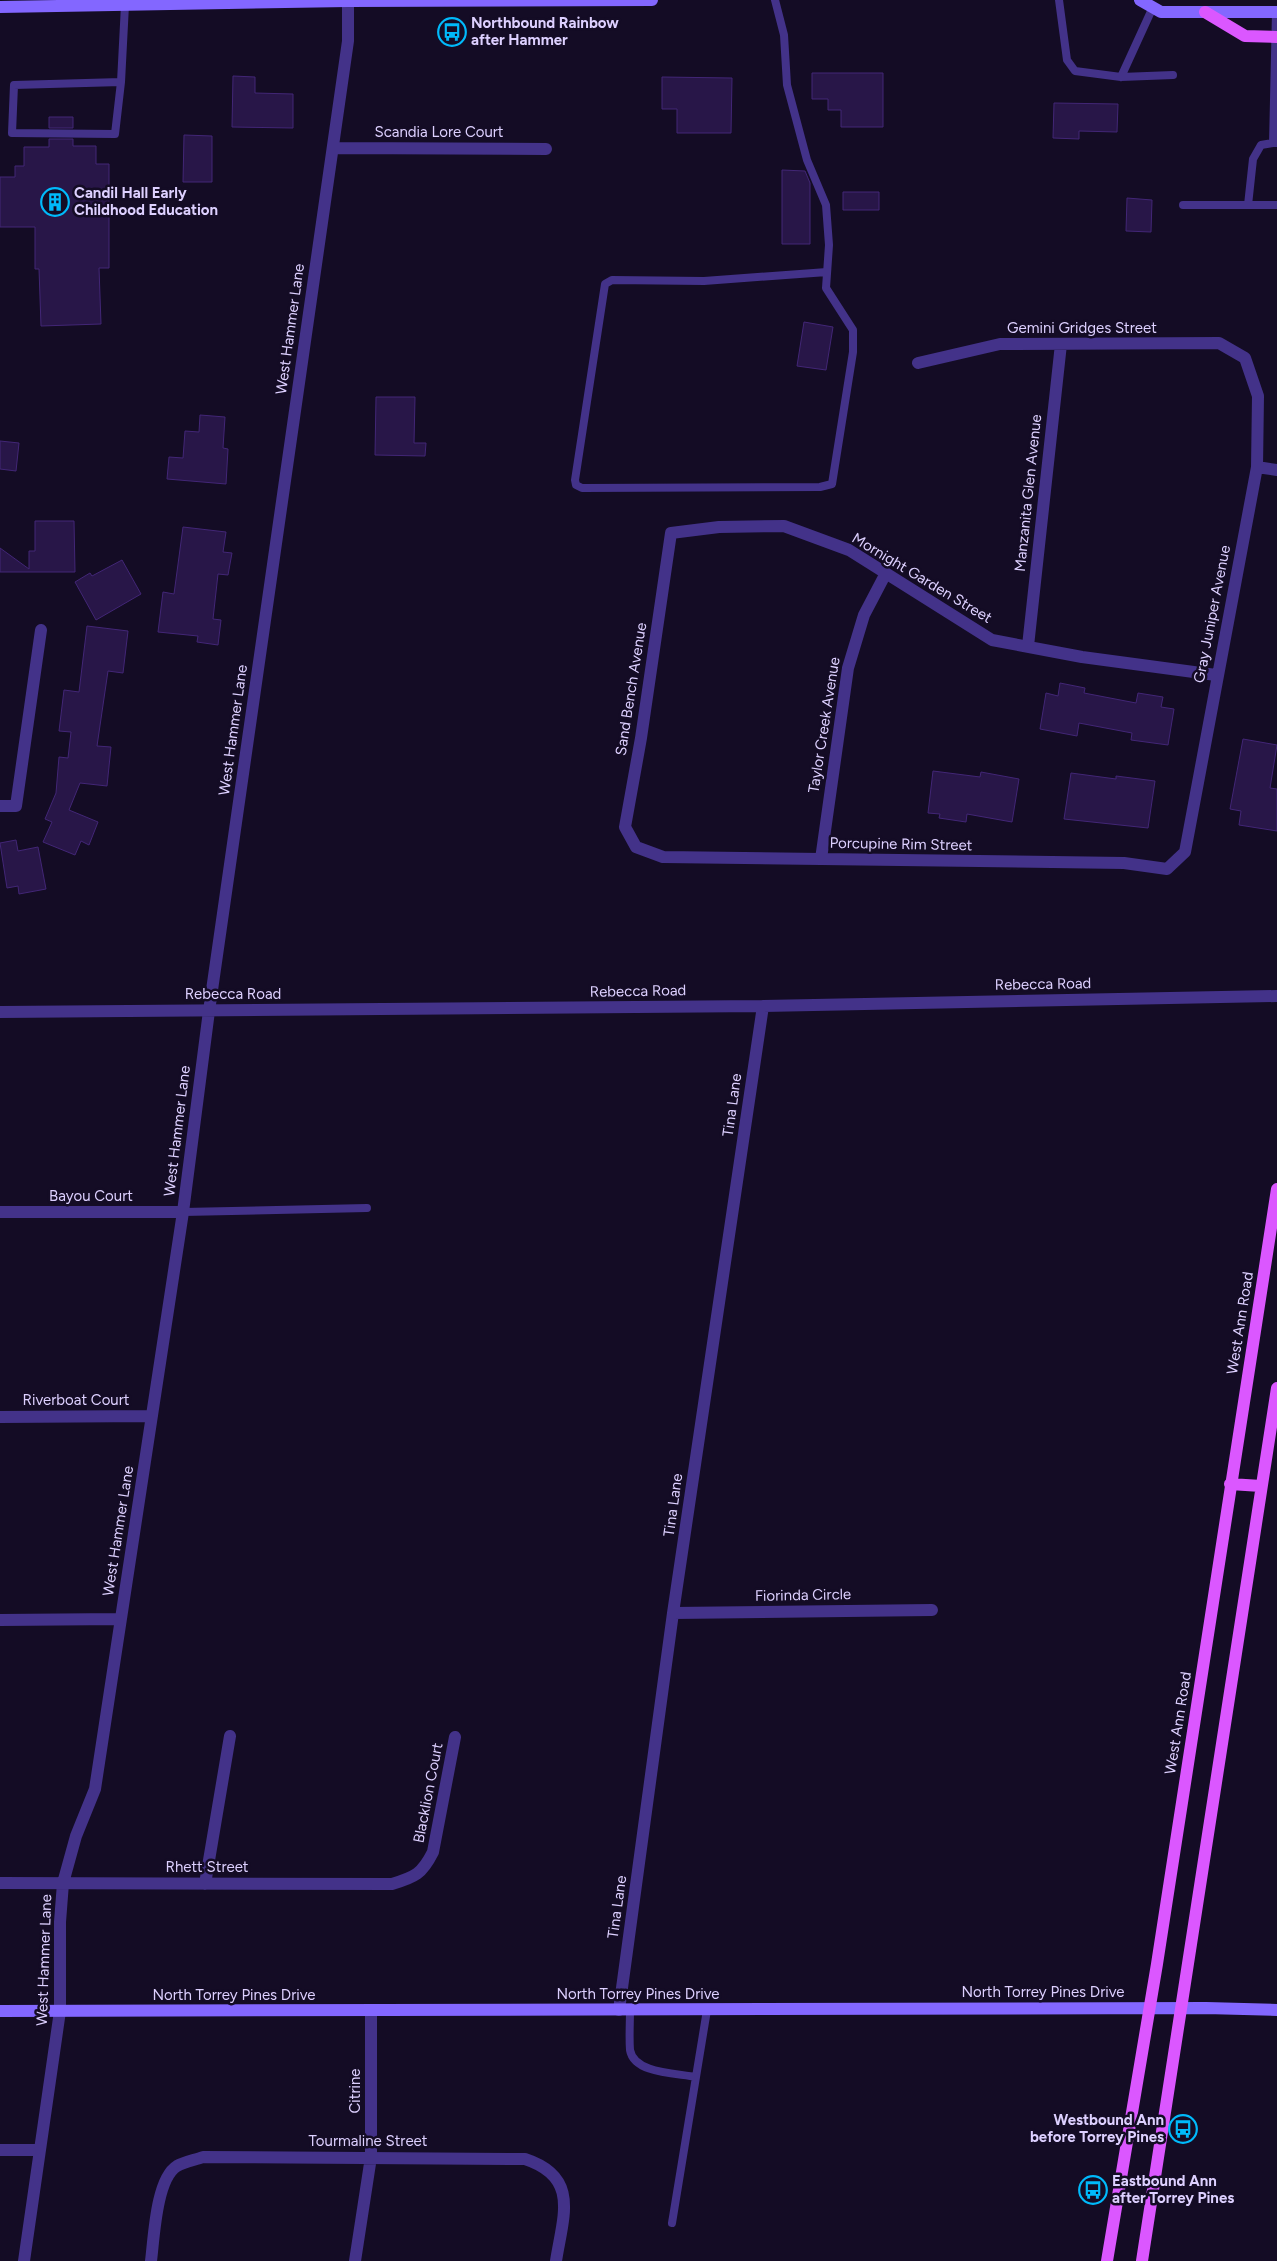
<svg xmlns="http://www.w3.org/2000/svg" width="1277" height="2261" font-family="Figtree,sans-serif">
<rect width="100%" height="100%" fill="#140c25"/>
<path fill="#281648" stroke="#422676" d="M812,73H883V127H841V110H828V99H812Z
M233,76L255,77V93L293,94V128L232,127Z
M662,77L732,78L731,133H677V109H662Z
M1054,103L1118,104L1117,132L1079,131V139L1053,138Z
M49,117H73V128H49Z
M184,135L212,136V182H183Z
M49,139H73V146H96V164H109V268H99L101,324L41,326L39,269H35V227H0V177H15V166H24V147H49Z
M782,170L805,171L810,183V244H782Z
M843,192H879V210H843Z
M1127,198L1152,200L1151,232L1126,231Z
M804,322L833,327L826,370L797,366Z
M376,397H415L414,443H426L425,456L375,455Z
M200,415L225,417L223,448L228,449L226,484L167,479L169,457L183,458L185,431L199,432Z
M0,441L19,443L16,471L0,469Z
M35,521H74L75,572H0V548L29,569V551H35Z
M183,527L226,532L223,552L232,553L228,575L218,574L213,619L221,620L218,645L197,642L198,636L158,632L163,592L174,594Z
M122,560L141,594L96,620L75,582L90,573L92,576Z
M87,626L128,631L123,673L108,671L97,746L111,747L107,786L80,783L69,810L98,822L89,845L81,841L75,855L43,842L52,822L45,819L56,793L59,757L68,758L71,732L59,731L64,690L79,692Z
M1060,683L1085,688L1084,693L1136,703L1138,693L1163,697L1161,707L1174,709L1168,745L1131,740L1132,733L1079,723L1077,736L1040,729L1046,693L1058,696Z
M1243,739L1277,745L1270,788L1277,789V831L1239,825L1241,811L1230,809Z
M933,771L980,777L981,772L1019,779L1012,822L967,814L966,822L939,818L940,814L928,813Z
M1071,773L1116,779V776L1155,781L1148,828L1064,819Z
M16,840L18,851L38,847L46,889L19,894L18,886L7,888L0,843Z"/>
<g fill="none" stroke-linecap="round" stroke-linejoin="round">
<path stroke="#433289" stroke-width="8" d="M775,0L784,35L787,85L807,160L826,205L829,245L826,288L853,330V352L832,484L820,487L582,488L576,485L575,480L605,284L612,280L704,281L827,272
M1059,0L1067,60L1075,71L1121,77L1173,75
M1276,12L1273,143H1277
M1121,77L1153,7
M121,82L14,85L12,133L115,134L121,82L125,5
M1183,205H1277
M1248,205L1253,159L1261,145L1273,143
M183,1212L367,1208
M630,2010C630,2023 629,2037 630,2050C634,2074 677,2073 696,2077
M672,2223L707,2010"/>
<path stroke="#433289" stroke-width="12" d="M333,148L546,149
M918,363L1000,344L1219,343L1245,358L1258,396L1257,467L1185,852L1167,869L1124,863L663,857L636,847L625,827L641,738L671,533L719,527L784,526L849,550L992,640L1082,657L1216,675
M1257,467L1277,470
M1028,646L1061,344
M0,806H16L41,630
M821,859L848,668L864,615L886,573
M0,1012L763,1006L1277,996
M0,1212H183
M0,1417L152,1416
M673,1613L932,1610
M0,1620L121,1619
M0,1883L392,1884C415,1877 422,1874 433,1852L455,1737
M205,1884L230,1736
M619,2010L673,1613L763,1006
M0,2150H40
M24,2261L60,2011V1922L63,1883L76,1836L95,1789L183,1212L209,1011L348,41V1
M151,2261C154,2238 156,2179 177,2166C184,2162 195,2160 203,2157L525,2159C580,2177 563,2216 556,2261
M355,2261L371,2157V2011"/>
<path stroke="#8367ff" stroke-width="12" d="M1140,0L1161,12H1277
M0,7L348,1L652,0
M0,2011L1206,2008L1277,2010"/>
<path stroke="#db57ff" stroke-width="12" d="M1205,12L1245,36L1277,37
M1230,1484L1261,1486
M1107,2261L1157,1964L1277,1189
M1142,2261L1277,1388"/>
</g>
<defs>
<symbol id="bus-ring" viewBox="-11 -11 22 22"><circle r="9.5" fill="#140c25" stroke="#00bafb" stroke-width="1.5"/><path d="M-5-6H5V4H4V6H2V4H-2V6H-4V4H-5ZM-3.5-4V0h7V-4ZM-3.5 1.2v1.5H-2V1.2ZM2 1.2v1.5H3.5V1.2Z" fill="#00bafb"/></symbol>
<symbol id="building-ring" viewBox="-11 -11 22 22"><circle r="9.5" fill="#140c25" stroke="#00bafb" stroke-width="1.5"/><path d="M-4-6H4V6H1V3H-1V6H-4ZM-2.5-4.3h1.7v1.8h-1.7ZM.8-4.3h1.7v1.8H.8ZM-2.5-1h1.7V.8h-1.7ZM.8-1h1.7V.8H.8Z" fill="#00bafb"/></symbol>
</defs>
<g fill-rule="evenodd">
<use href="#bus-ring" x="436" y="16" width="32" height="32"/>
<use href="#building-ring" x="39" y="186" width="32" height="32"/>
<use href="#bus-ring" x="1167" y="2113" width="32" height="32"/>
<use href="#bus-ring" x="1077" y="2174" width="32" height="32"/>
</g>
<g text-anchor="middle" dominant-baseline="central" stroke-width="5" stroke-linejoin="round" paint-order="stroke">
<g font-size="15" font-weight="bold" fill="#ddd0ff" stroke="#140c25" text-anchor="start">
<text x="471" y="23">Northbound Rainbow<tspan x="471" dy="17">after Hammer</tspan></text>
<text x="74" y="193">Candil Hall Early<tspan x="74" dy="17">Childhood Education</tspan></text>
<text x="1164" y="2120" text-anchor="end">Westbound Ann<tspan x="1164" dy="17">before Torrey Pines</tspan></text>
<text x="1112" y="2181">Eastbound Ann<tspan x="1112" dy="17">after Torrey Pines</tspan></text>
</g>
<g font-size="15" fill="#ddd0ff" stroke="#140c25">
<text x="439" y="132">Scandia Lore Court</text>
<text x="1082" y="328">Gemini Gridges Street</text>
<text transform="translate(290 329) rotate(-82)">West Hammer Lane</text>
<text transform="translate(1028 493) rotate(-84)">Manzanita Glen Avenue</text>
<text transform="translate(922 578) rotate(31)">Mornight Garden Street</text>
<text transform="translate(1212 614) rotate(-79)">Gray Juniper Avenue</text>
<text transform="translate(631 689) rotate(-81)">Sand Bench Avenue</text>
<text transform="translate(824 725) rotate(-81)">Taylor Creek Avenue</text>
<text transform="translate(233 730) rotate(-82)">West Hammer Lane</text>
<text transform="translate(901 844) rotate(1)">Porcupine Rim Street</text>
<text transform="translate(1043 984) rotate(-1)">Rebecca Road</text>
<text transform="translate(638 991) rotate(-1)">Rebecca Road</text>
<text x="233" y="994">Rebecca Road</text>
<text transform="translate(732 1105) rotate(-82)">Tina Lane</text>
<text transform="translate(177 1131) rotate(-83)">West Hammer Lane</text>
<text x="91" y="1196">Bayou Court</text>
<text transform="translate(1240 1323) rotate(-81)">West Ann Road</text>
<text x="76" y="1400">Riverboat Court</text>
<text transform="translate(673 1505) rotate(-82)">Tina Lane</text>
<text transform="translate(118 1531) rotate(-81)">West Hammer Lane</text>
<text transform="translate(803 1595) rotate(-1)">Fiorinda Circle</text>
<text transform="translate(1178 1723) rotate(-81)">West Ann Road</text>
<text transform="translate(428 1793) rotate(-79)">Blacklion Court</text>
<text x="207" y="1867">Rhett Street</text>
<text transform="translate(617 1907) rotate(-82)">Tina Lane</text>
<text transform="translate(44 1960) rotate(-88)">West Hammer Lane</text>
<text x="1043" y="1992">North Torrey Pines Drive</text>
<text x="638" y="1994">North Torrey Pines Drive</text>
<text x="234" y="1995">North Torrey Pines Drive</text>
<text transform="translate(355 2091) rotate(-90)">Citrine</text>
<text x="368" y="2141">Tourmaline Street</text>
</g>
</g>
</svg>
